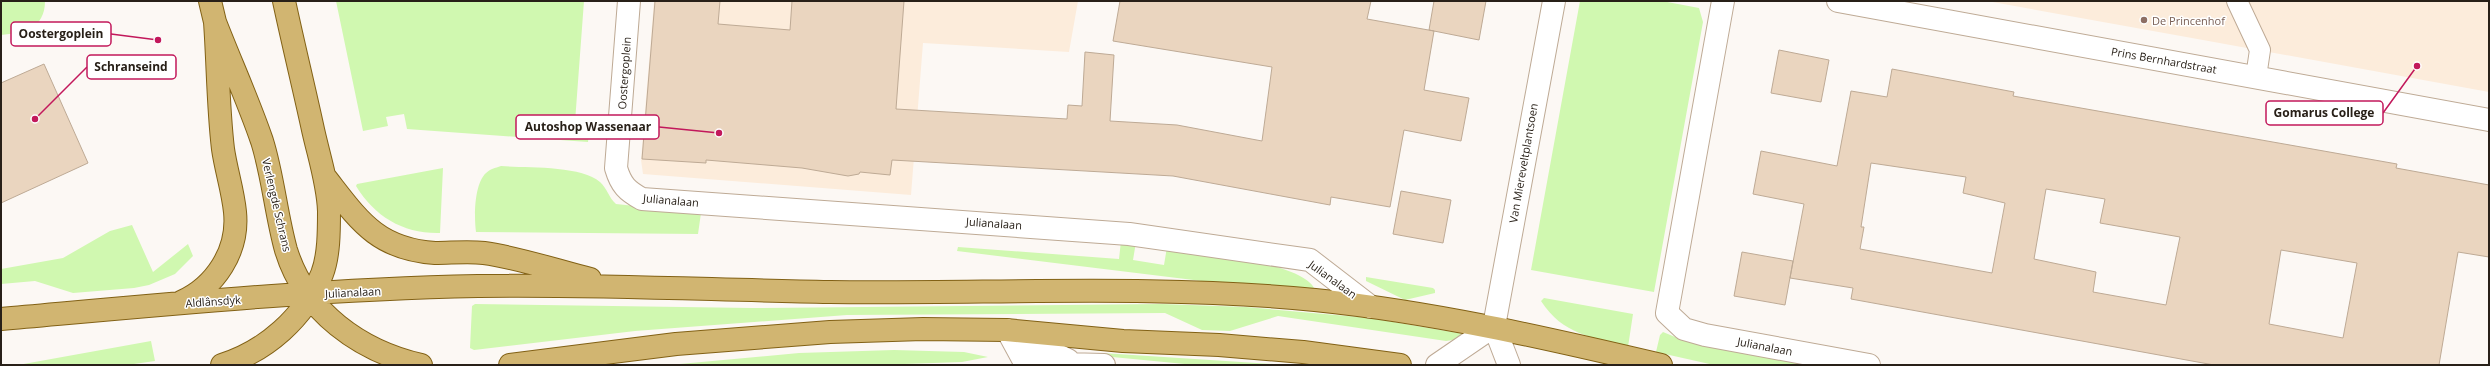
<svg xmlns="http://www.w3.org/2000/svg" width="2490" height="366" font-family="'Open Sans',sans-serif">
<rect width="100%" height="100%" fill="#fcf8f4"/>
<path fill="#fcecdb" d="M654,1H1078L1069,52L923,43L911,195L643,174L641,160Z
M1987,1H2489V92L2203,40Z"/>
<path fill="#d0f8b0" d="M1,1H45C45,29 23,33 1,35Z
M336,1H584L575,122L590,123L588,142L407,129L404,114L386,117L388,126L363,131Z
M1580,1H1662L1699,8L1703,22L1654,292L1531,270Z
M501,166C526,168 581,165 600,182C607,188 609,198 616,204L701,213L698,234L476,232C474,217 474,184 486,173C490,169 495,168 501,166Z
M443,168L440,233C404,234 375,217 356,186L357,184Z
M132,225L153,272L188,244L193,256L175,274L149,285L134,288L73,293L35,281L1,284V269L63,258L110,231Z
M1121,241L1136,242L1133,260L1164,265L1167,247C1197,252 1300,262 1314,288L1218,283L957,251L958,247L1119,259Z
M1366,277L1433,288L1435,290V293L1405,300L1366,281Z
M1544,298L1633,314L1628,347C1592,337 1563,335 1541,301Z
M475,304L752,308L1162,304L1246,307L1370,318L1464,334L1460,339L1446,341L1278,316L1230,331L1202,330L1165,313L847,315L635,331L474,350L470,348L472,306Z
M1663,332L1680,339L1817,365H1714L1656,352L1660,335Z
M151,341L155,361L127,365H18Z
M894,350L964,352L988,357L962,362L876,365H669L799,353Z
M1102,353L1289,365H1195L1102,356Z"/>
<path fill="#ead5bf" stroke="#beaa95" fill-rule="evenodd" d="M655,1H720L718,24L790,30L792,1H904L896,109L1067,119L1068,105L1082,106L1085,52L1114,55L1110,121L1177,125L1262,141L1272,67L1113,41L1120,1H1371L1367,19L1434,31L1424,90L1469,98L1461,141L1404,130L1390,207L1331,197L1330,205L1173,176L892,160L890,175L860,172L859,174L848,176L802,168L706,160V163L642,159Z
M1434,1H1486L1479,40L1429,30Z
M1779,50L1829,60L1821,102L1771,93Z
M44,64L88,163L1,203V83Z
M1892,69L2014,92L2013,96L2397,164L2396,168L2489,185V257L2458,252L2439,365H2214L1851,299L1853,288L1790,278L1804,204L1753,194L1761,151L1837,166L1851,91L1887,97ZM1871,163L1966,177L1963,193L2005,203L1992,273L1860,249L1864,227H1861ZM2046,189L2105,199L2100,223L2180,237L2166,305L2093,292L2096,272L2034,259ZM2281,250L2357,263L2343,338L2269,324Z
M1401,191L1451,200L1443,243L1393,234Z
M1742,252L1793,261L1785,305L1734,296Z"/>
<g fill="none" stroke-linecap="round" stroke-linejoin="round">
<defs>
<path id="service" d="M2237,1L2260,50L2256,77
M1006,330L1025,365"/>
<path id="minor" d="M629,1L616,168C621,185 627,191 642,199L1129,234L1310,260L1371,307
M1723,1L1667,313L1684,329L1705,335L1869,365
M1838,1L2489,120
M1007,330L1068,360
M1025,363L1104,365"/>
<path id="tertiary" d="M1437,365L1494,326
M1509,365L1494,326L1554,1"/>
<path id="primary" d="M215,22C230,61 248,100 262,141C273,176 276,214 286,250C305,312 360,351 421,365
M325,177C358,219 376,249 435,253C451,253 468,251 484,253C516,257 558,271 590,279
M181,302C215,287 239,251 235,212C233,191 226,170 223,149C218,107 218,64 215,22L210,1
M1,319C159,305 319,289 478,286C595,284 712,290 830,292C991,294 1154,284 1315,300C1433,312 1546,338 1661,365
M222,365C266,351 304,318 322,274C329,256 329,231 329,211C328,182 318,154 312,125C303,84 293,43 284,1
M510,365L676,344L830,332L923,329L1006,330L1123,341L1219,345L1303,352L1400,365"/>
</defs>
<use href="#service" stroke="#beaa95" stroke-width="22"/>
<use href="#minor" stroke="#beaa95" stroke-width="24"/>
<use href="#tertiary" stroke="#beaa95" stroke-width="24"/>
<use href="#primary" stroke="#826115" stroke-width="24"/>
<use href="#service" stroke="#fff" stroke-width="20"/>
<use href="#minor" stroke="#fff" stroke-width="22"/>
<use href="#tertiary" stroke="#fff" stroke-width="22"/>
<use href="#primary" stroke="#d1b571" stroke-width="22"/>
</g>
<circle fill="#8d6e63" stroke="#fff" stroke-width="1.5" cx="2144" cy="20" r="4"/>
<g text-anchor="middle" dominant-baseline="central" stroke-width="3" stroke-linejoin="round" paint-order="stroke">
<g font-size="11" fill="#785e54" stroke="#fff" text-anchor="start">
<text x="2152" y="20">De Princenhof</text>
</g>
<g font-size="11" fill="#282018" stroke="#fff">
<text transform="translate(2164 60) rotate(10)">Prins Bernhardstraat</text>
<text transform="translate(624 73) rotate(-86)">Oostergoplein</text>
<text transform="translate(1523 163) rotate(-80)">Van Miereveltplantsoen</text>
<text transform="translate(671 200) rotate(5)">Julianalaan</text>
<text transform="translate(277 205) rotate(77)">Verlengde Schrans</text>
<text transform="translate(994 223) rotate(4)">Julianalaan</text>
<text transform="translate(1333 279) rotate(36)">Julianalaan</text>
<text transform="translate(353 292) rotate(-3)">Julianalaan</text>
<text transform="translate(213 301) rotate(-4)">Aldlânsdyk</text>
<text transform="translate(1765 346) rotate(11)">Julianalaan</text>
</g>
</g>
<path fill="none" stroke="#c2185b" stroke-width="1.5" d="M158 40L111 34M35 119L87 67M2417 66L2383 113M719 133L659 127"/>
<g fill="#c2185b" stroke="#fff" stroke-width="1.5">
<circle cx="158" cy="40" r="4"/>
<circle cx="35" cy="119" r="4"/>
<circle cx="2417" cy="66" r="4"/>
<circle cx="719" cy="133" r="4"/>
</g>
<g fill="#fff" stroke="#c2185b" stroke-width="1.5">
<rect x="11" y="22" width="100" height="24" rx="4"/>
<rect x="87" y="55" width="89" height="24" rx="4"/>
<rect x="2266" y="101" width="117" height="24" rx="4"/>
<rect x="516" y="115" width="143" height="24" rx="4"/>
</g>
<g font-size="12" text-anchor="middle" font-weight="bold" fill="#282018">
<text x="61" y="38">Oostergoplein</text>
<text x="131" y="71">Schranseind</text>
<text x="2324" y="117">Gomarus College</text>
<text x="588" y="131">Autoshop Wassenaar</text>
</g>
<rect width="2490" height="366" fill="none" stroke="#282018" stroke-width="4"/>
</svg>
